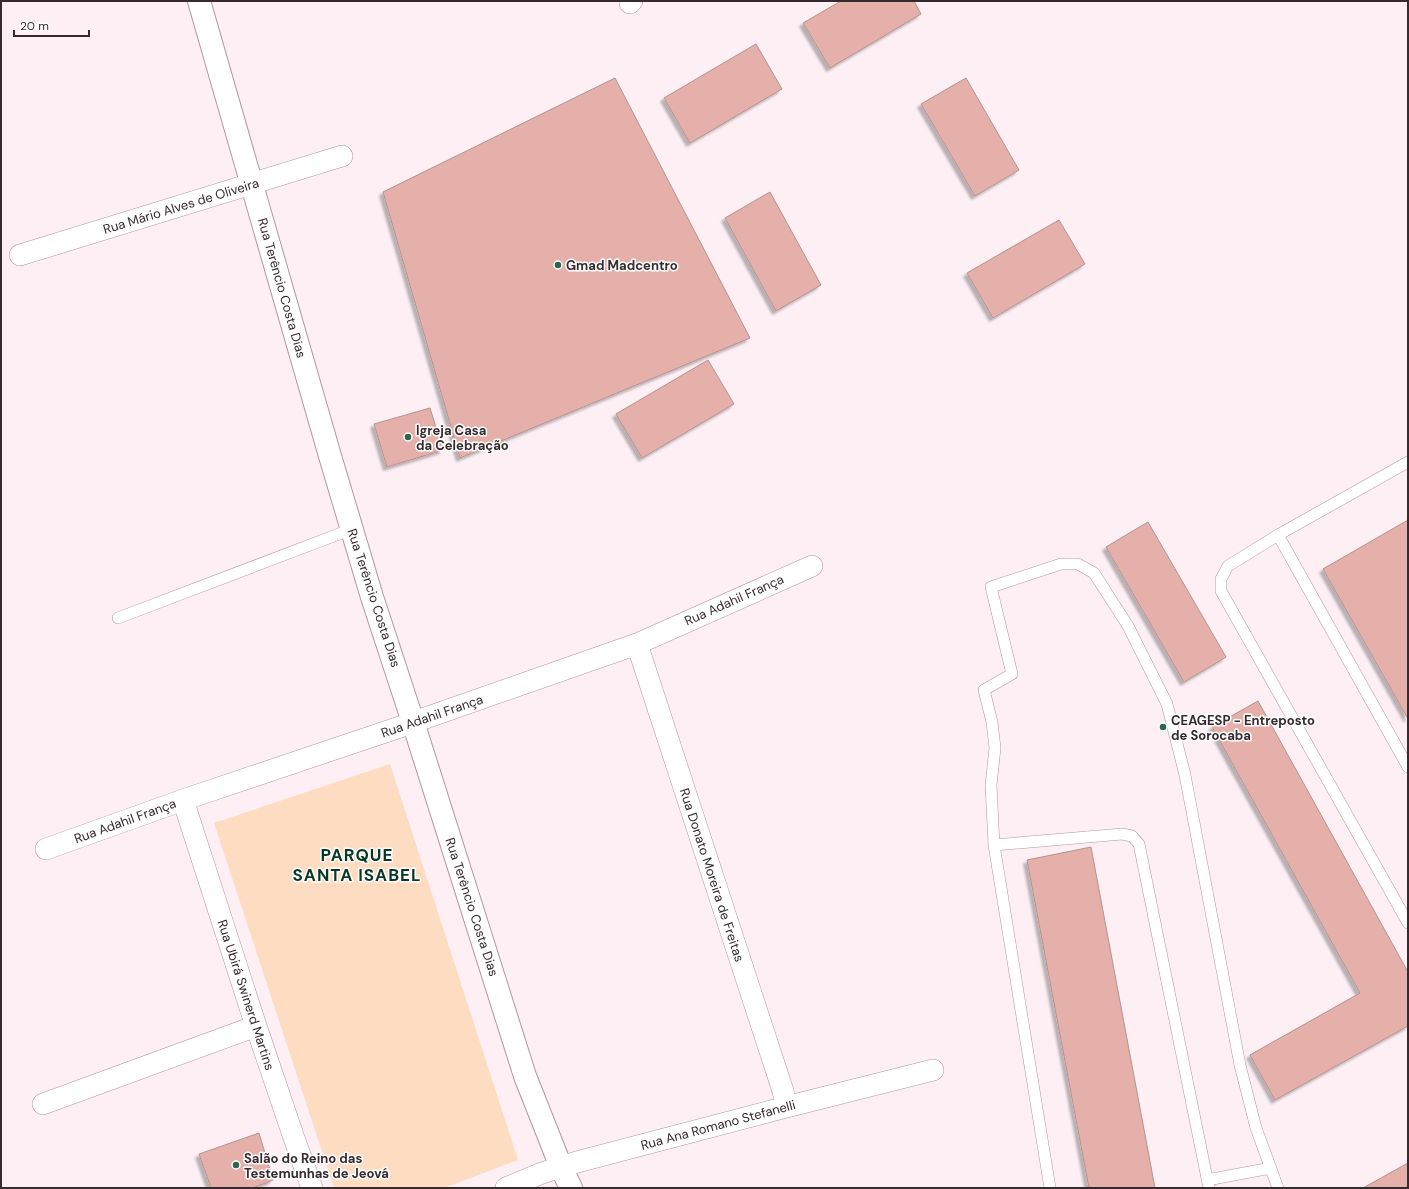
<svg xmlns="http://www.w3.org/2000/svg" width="1409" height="1189" font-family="'DM Sans',sans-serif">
<defs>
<filter id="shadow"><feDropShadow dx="-3.5" dy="3.5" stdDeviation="1" flood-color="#0004"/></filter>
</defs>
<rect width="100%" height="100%" fill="#fdeff4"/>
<path fill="#fddcc2" d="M390,764L518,1160L444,1188H334L214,823Z"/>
<path fill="#e5b0aa" stroke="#b4938f" filter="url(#shadow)" d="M841,1H914L921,14L830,68L803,23Z
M756,44L782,89L690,143L664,98Z
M615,78L750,338L460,458L383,192Z
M966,78L1019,170L975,196L921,104Z
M770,192L821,285L776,311L725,218Z
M1059,220L1085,264L993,318L967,273Z
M708,360L734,404L642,458L616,414Z
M430,408L443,450L387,467L374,424Z
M1408,520V719L1323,569Z
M1148,522L1226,657L1184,682L1106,547Z
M1258,701L1408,972V1026L1275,1100L1250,1055L1360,993L1212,727Z
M1091,847L1155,1188H1089L1027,860Z
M259,1133L273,1180L253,1188H211L199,1154Z
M1408,1163V1188H1363Z"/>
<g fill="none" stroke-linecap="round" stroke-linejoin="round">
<defs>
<path id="service" d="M1408,462L1278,535L1228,566L1221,579V591L1408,923
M1278,535L1408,767
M118,618L352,529
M994,845L1122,834L1132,836L1139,844L1209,1188
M1207,1180L1271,1168
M1050,1188L994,845L991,785L995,748L992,722L984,690L1012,674L991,587L1061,564H1078L1094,573L1128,626L1167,704L1185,775L1240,1065L1256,1128L1278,1188"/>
<path id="minor" d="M630,3L632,1
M20,255L342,156
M637,644L783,1091L786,1107
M183,800L256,1026L294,1138L312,1188
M46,849L183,800L397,728L637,644L812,566
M43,1104L256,1026
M506,1188L542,1173L577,1162L786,1107L933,1070"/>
<path id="tertiary" d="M199,1L330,456L372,597L413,722L525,1076L561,1167L571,1188"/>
</defs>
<use href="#service" stroke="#b395a1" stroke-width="12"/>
<use href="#minor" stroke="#b395a1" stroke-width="22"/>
<use href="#tertiary" stroke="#b395a1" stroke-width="24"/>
<use href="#service" stroke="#fff" stroke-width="11"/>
<use href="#minor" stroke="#fff" stroke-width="21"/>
<use href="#tertiary" stroke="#fff" stroke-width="22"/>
</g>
<g fill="#2d664e" stroke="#fff" stroke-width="1.5">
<circle cx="558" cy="265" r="4"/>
<circle cx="408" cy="437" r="4"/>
<circle cx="1163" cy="727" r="4"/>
<circle cx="236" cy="1165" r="4"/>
</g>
<g text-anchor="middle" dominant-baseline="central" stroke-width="3" stroke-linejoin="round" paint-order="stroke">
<g font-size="13" fill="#362a2f" stroke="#fff">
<text transform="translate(181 206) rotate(-17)">Rua Mário Alves de Oliveira</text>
<text transform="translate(282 288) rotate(74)">Rua Terêncio Costa Dias</text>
<text transform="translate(374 598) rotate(72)">Rua Terêncio Costa Dias</text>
<text transform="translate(734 600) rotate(-24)">Rua Adahil França</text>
<text transform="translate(432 716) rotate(-19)">Rua Adahil França</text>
<text transform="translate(125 821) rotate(-20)">Rua Adahil França</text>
<text transform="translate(712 875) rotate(72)">Rua Donato Moreira de Freitas</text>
<text transform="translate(472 907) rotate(72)">Rua Terêncio Costa Dias</text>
<text transform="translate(246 995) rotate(72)">Rua Ubirá Swinerd Martins</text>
<text transform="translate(718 1125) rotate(-15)">Rua Ana Romano Stefanelli</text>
</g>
<g font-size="13" font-weight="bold" fill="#362a2f" stroke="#fff" text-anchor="start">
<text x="566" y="265">Gmad Madcentro</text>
<text x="416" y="430">Igreja Casa<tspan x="416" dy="15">da Celebração</tspan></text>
<text x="1171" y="720">CEAGESP - Entreposto<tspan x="1171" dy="15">de Sorocaba</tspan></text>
<text x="244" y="1158">Salão do Reino das<tspan x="244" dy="15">Testemunhas de Jeová</tspan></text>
</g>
<g font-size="17" font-weight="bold" letter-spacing="1" fill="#073826" stroke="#fff">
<text x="357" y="855">PARQUE<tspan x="357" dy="20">SANTA ISABEL</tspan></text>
</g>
</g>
<rect width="1409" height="1189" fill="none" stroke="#362a2f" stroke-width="4"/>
<path d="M14 30v6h75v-6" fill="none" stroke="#362a2f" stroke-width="2"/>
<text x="20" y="30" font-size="12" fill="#362a2f" stroke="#ffffff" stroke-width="3" paint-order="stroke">20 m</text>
</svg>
